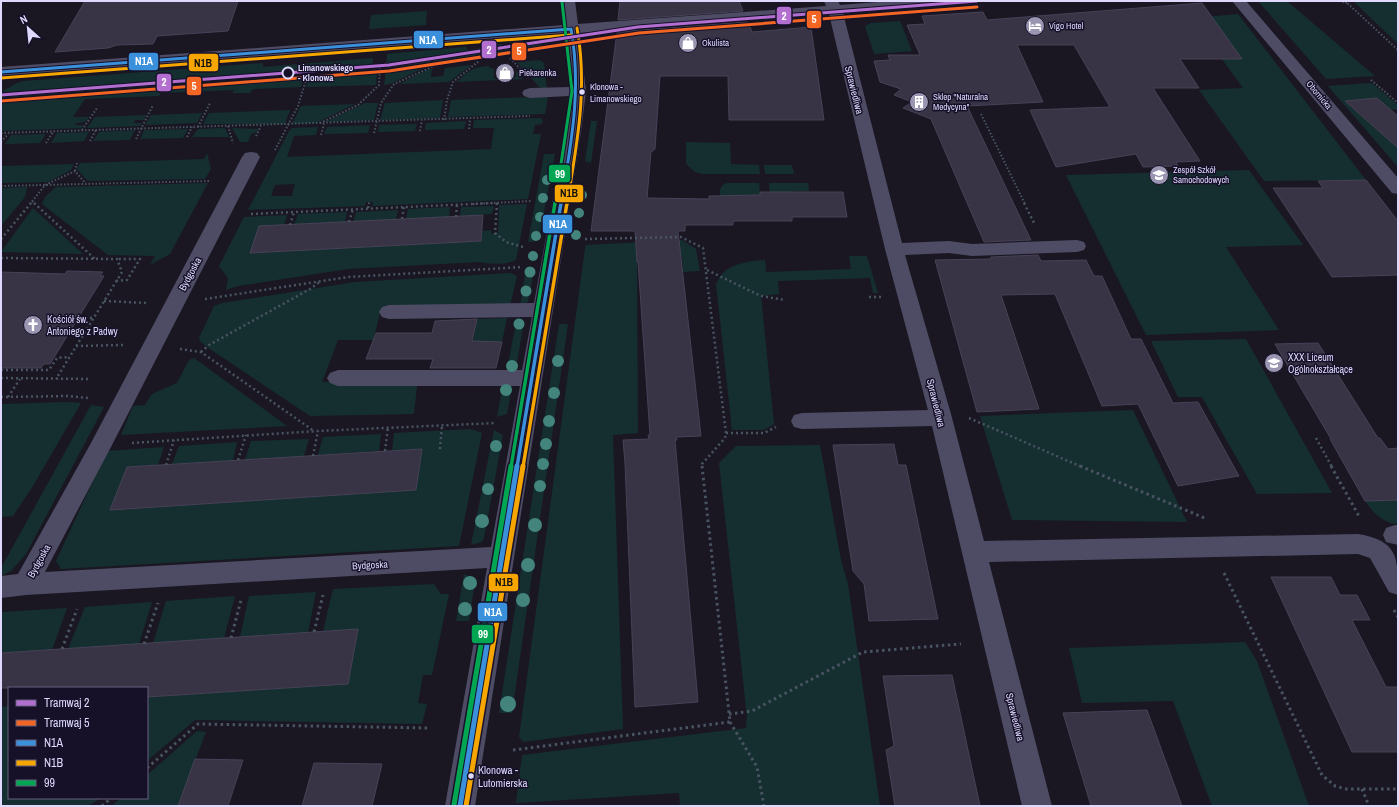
<svg xmlns="http://www.w3.org/2000/svg" width="1399" height="807" font-family="'Archivo Narrow',sans-serif">
<rect width="100%" height="100%" fill="#1a1723"/>
<path fill="#152f31" fill-rule="evenodd" d="M1258,1H1299L1288,2L1375,76L1326,79Z
M1353,1H1398V44Z
M427,11L426,25L369,29L371,15Z
M1238,14L1366,180L1264,181L1199,90L1243,88L1192,18Z
M900,21L912,51L874,54L865,26L871,23Z
M537,43L552,48L386,68L387,54L466,47L468,50L501,44L504,49Z
M373,58L372,68L1,98L4,90C8,89 16,82 24,81L263,63V67Z
M540,60L544,63L547,89L539,87L517,62Z
M472,65L449,82L399,84L429,69H432L431,77L443,76L445,68Z
M489,66L491,69L494,68V79L516,77V70L523,79L457,82C469,71 472,67 489,66Z
M422,69L390,84L384,85L386,71Z
M377,73L376,85L306,87L309,78Z
M304,79L301,87L253,89L250,93H232L234,90L161,93L159,96L85,99L73,117H89L85,122L76,123L75,125H83L82,128L1,131V105L4,102Z
M1369,83L1373,84L1398,105V109L1392,110L1377,98L1345,101L1398,148V167L1328,86Z
M533,97H548L545,114L448,117L451,100Z
M443,100L440,118L380,120L385,103Z
M365,103H378L374,120L325,122Z
M355,104L316,123L292,124L301,106Z
M290,110L285,124H203L209,113Z
M202,113L197,123L145,125L151,115Z
M146,115L144,120H135L134,123H142L140,126L87,128L95,117Z
M540,118L543,120L542,124L535,125L533,134H541L528,199L372,206L373,202H366L365,206L248,210L289,131L292,128L318,127L316,135L294,136L287,157L491,149L494,128H473L474,120ZM295,184L292,196H271L275,185Z
M466,121L464,129L425,130L426,123Z
M591,121H597L591,163L585,161Z
M417,124L415,131L378,132L379,125Z
M370,125L368,133L324,134L327,127Z
M225,128L229,137H192L198,129Z
M232,128L259,129L255,133L251,134L248,142H240Z
M188,129L183,138L140,139L144,130Z
M135,130L130,140L93,141L99,132Z
M89,132L84,141L51,143L57,133Z
M46,134L40,143L5,144L11,135Z
M686,142L730,143L731,164L759,165L760,174H702L695,172L686,164Z
M207,153L211,169L205,179L88,181L77,169L80,163L204,159Z
M544,154H555L539,238L533,242H528Z
M74,164L71,170L48,182L1,183V166Z
M764,165H792L794,174H765Z
M1249,170L1303,245L1226,247L1279,330L1146,335L1066,175Z
M208,183L170,254L150,265L155,256L108,255L42,204L45,197L56,187Z
M727,183H759L760,195H738V199H720C720,192 719,185 727,183Z
M769,183H808L809,191H793V195H770Z
M27,187L25,197L1,226V188Z
M527,204L516,260C506,265 490,264 479,262L348,269L238,286L226,290L228,278L219,266L244,217L287,215L284,225L251,253L481,241L482,231L491,230L492,234L498,233L499,205Z
M494,206L492,214L460,216L461,207Z
M450,207L449,217L406,219L408,209Z
M33,208L83,254L1,252Z
M398,210L396,220L353,222L356,212Z
M347,212L345,222L294,225L298,214Z
M682,240L696,249L700,271L683,272L682,256L637,258L638,433L613,435L623,729L523,742L519,737L585,248L586,245Z
M849,256H867L878,293H873L870,278L778,281L779,294L761,296L774,424L764,430H732L716,284C718,280 720,276 723,273C733,263 752,261 765,260L766,272L851,269Z
M526,268L534,271L528,302L520,306Z
M511,273L517,276L510,306L382,307L373,340H338L322,382H404L417,386L414,414L310,416L207,347L200,341L199,338L214,306L222,303L355,282Z
M507,318L502,342L473,341L477,319Z
M517,318L524,321L516,369L506,374Z
M559,324H568L512,713H499Z
M1246,339L1332,493L1257,494L1202,397H1178L1151,341Z
M194,358L287,426L121,435L133,406L145,405L152,394L177,383L189,360Z
M503,385L512,386L507,414L497,417Z
M66,402L81,403L33,486L13,516L1,517V404Z
M91,405L104,407L26,554L11,571L1,576V568Z
M1133,410L1187,522L1012,520L980,416Z
M471,429L482,433L459,546L61,569L56,561L107,451L164,447L158,465L127,467L111,510L416,490L422,449L392,451L394,433Z
M494,430L503,435L484,538L482,542L471,545Z
M381,434L379,451L318,455L323,437Z
M309,439L304,456L245,460L251,441Z
M237,442L233,461L172,464L179,446Z
M820,445L841,560L848,584L880,806H680L679,793L516,803L522,755L746,728L747,717L719,463L736,446Z
M1398,500V524H1396C1381,522 1373,512 1365,501Z
M464,574L473,578L475,581L469,621H456Z
M434,584L441,594H449L432,675H423L418,703L427,704L422,724L195,720L147,761V697L348,684L357,629L323,631L333,589Z
M316,592L308,633L240,637L249,596Z
M235,596L224,638L153,643L166,601Z
M152,602L139,644L68,649L85,607Z
M67,608L52,650L1,653V612Z
M1245,642L1257,661L1309,806H1212L1173,701L1082,703L1069,648Z
M9,706V798H101L88,806H1V707Z
M197,731L206,732L178,806H111L121,798H147V775Z"/>
<path fill="#383445" stroke="#474257" d="M85,1H238L228,31L157,36L153,44L117,45L108,48L55,52Z
M620,1H739L743,11L618,20Z
M1202,3L1242,59H1180L1199,88H1153L1200,161L1176,162L1178,166L1143,167L1136,154L1056,167L1030,110L1110,107L1074,45H1017L1043,102L967,106L1031,240L984,242L931,119L903,108L912,102L894,95L901,89L880,82L874,61L890,60L888,55H920L907,25L925,24L922,16L983,12L987,20Z
M748,22L752,32L811,27L824,120H729L728,76H660L655,149L651,152L647,198L709,199V196L760,195V192H843L847,217H792V221H733V225H685V231H678L701,436L676,437L677,440H675L698,702L635,707L625,463L623,440L649,439L648,435H650L638,262H637L635,231H591L617,32Z
M1377,98L1398,116V148L1345,101Z
M1366,180L1398,221V275L1332,277L1273,188H1323L1318,181Z
M483,215L481,241L250,253L259,226Z
M1038,255L1041,261L1086,260L1094,276H1102L1131,339H1141L1173,403L1198,402L1239,476L1178,486L1138,404L1102,406L1055,294L1001,295L1039,409L977,412L935,260L991,259V257Z
M67,271L103,272L100,276H104L50,364H44L41,368H1V272L65,274Z
M477,319L472,341L502,342L496,368H430L433,359H366L376,333H432L435,321Z
M1318,343L1378,438H1380L1388,449L1398,448V500L1365,501L1330,439H1331L1275,344Z
M894,444L898,465H906L938,619L869,621L864,584L853,571L833,445Z
M422,449L416,490L110,510L127,467Z
M1271,577H1331L1340,595H1357L1370,620H1352L1386,687H1398V752H1352Z
M358,629L348,684L147,697V688H1V653Z
M952,675L980,806H895L886,750L894,746L883,676Z
M1147,710L1182,806H1091L1063,713Z
M195,759L243,760L228,806H178Z
M314,763L382,764L372,806H302Z"/>
<g fill="none" stroke-linecap="round" stroke-linejoin="round">
<path stroke="#495463" stroke-width="2" stroke-dasharray="1.5 2" stroke-linecap="butt" d="M1339,1L1347,3
M1345,1L1398,50
M510,58L523,72
M1371,80L1398,103
M981,114L1025,204
M444,120L447,100L453,82L479,61
M320,123L358,105L379,85L380,68
M228,126L233,143
M198,127L210,103
M469,129L470,119
M82,130L97,108
M420,131L422,120
M1,133L530,116
M374,133L381,103L394,84L436,65
M321,135L324,124
M256,136L261,126
M187,137L192,127
M136,139L153,105
M90,141L96,130
M1,142L8,134
M46,143L53,132
M275,150L298,106L307,77
M75,171L77,163
M1,186L210,181
M32,201L35,204
M30,204L45,185L75,171L86,184
M369,204V201
M473,204L532,201
M497,204V202"/>
<path stroke="#495463" stroke-width="2.5" stroke-dasharray="2 3" stroke-linecap="butt" d="M34,203L95,259
M497,203L495,233L506,242L523,247
M1024,203L1035,225
M368,208L369,203
M251,214L494,203
M456,217L457,204
M402,219L404,207
M349,222L353,209
M290,225L294,212
M1,239L31,203
M585,239L681,237L703,248L726,433L725,438L702,464V467
M1,258L117,259L122,272L56,379
M707,270L761,296L785,300
M116,281L127,280L140,259H117
M869,297H881
M205,299L348,277L523,267
M104,301L147,303
M70,317L93,318
M76,346L123,345
M180,349L201,352L314,431
M201,352L209,345L310,289L321,281
M1,370H49L57,358L68,357
M1,378L91,379
M1,397L69,396L89,398
M8,397L20,379
M969,418L1082,467
M726,433H764L776,427
M1316,438L1332,467
M132,443L318,431L496,423
M440,449L442,425
M385,451L388,427
M313,456L318,431
M238,460L246,435
M166,465L174,440"/>
<path stroke="#495463" stroke-width="3" stroke-dasharray="2.5 3.5" stroke-linecap="butt" d="M1080,466L1207,519
M1331,466L1360,518
M1224,573L1322,775L1335,786L1346,789H1398
M1394,610L1398,617
M314,632L323,595
M231,638L241,600
M144,644L158,603
M62,649L77,609
M729,714L752,711L863,652L961,644
M730,722L757,767L764,806
M513,750L730,722L702,466
M147,768L198,724L428,728
M1362,789L1369,806
M102,806L111,798"/>
<path fill="#4e4c64" fill-rule="evenodd" d="M561,1H575L578,24L826,6L824,1H838L840,5L890,1H953L951,4L946,5L843,13L902,243L949,241L972,244L1077,240L1084,242L1086,246L1084,250L1077,252L972,256L949,253L905,255L951,414L984,541L1358,534C1399,541 1398,558 1398,595L1389,592L1370,558L1358,554L989,562L1052,806H1022L932,426L802,429L794,427L791,421L794,415L802,413L928,410L885,249L829,14L579,33L586,91L581,132L475,806H445L487,568L26,595L1,598V576L18,574L91,443L242,157L245,153L251,152L257,153L260,157L112,445L45,572L491,547L520,386H338L330,383L327,378L330,373L338,370H522L532,317L389,319L382,317L379,312L382,307L389,305L534,303L565,132L569,96L530,98L524,96L522,93L524,90L530,88L570,87L565,34L1,77V67L564,25Z
M1232,1H1246L1398,178V194L1392,193Z
M1395,525H1398V545L1386,542L1383,535L1386,528Z"/>
<defs>
<path id="bus-1-far2" d="M1,72L571,29
M561,204C571,144 582,90 571,29"/>
<path id="bus-1-far1" d="M517,467L561,203"/>
<path id="bus-1" d="M460,806L517,466"/>
<path id="bus-2-far2" d="M1,78L571,35
M567,204C577,143 588,89 577,28"/>
<path id="bus-2-far1" d="M523,467L567,203"/>
<path id="bus-2" d="M466,806L523,466"/>
<path id="bus-3-far2" d="M555,204L572,91L562,2"/>
<path id="bus-3-far1" d="M511,467L555,203"/>
<path id="bus-3" d="M454,805L511,466"/>
</defs>
<use href="#bus-1-far2" stroke="#161129" stroke-width="5"/>
<use href="#bus-1-far1" stroke="#161129" stroke-width="6"/>
<use href="#bus-1" stroke="#161129" stroke-width="8"/>
<use href="#bus-2-far2" stroke="#161129" stroke-width="5"/>
<use href="#bus-2-far1" stroke="#161129" stroke-width="6"/>
<use href="#bus-2" stroke="#161129" stroke-width="8"/>
<use href="#bus-3-far2" stroke="#161129" stroke-width="5"/>
<use href="#bus-3-far1" stroke="#161129" stroke-width="6"/>
<use href="#bus-3" stroke="#161129" stroke-width="8"/>
<use href="#bus-1-far2" stroke="#3a90db" stroke-width="3"/>
<use href="#bus-1-far1" stroke="#3a90db" stroke-width="3.5"/>
<use href="#bus-1" stroke="#3a90db" stroke-width="5"/>
<use href="#bus-2-far2" stroke="#f7a600" stroke-width="3"/>
<use href="#bus-2-far1" stroke="#f7a600" stroke-width="3.5"/>
<use href="#bus-2" stroke="#f7a600" stroke-width="5"/>
<use href="#bus-3-far2" stroke="#00a651" stroke-width="3"/>
<use href="#bus-3-far1" stroke="#00a651" stroke-width="3.5"/>
<use href="#bus-3" stroke="#00a651" stroke-width="5"/>
<defs>
<path id="tram-1" d="M1,95L389,65L638,27L977,1"/>
<path id="tram-2" d="M1,101L389,71L639,33L977,7"/>
</defs>
<use href="#tram-1" stroke="#161129" stroke-width="5"/>
<use href="#tram-2" stroke="#161129" stroke-width="5"/>
<use href="#tram-1" stroke="#b36fd0" stroke-width="3"/>
<use href="#tram-2" stroke="#f26522" stroke-width="3"/>
</g>
<g fill="#43847c">
<circle cx="547" cy="180" r="5"/>
<circle cx="582" cy="195" r="5"/>
<circle cx="543" cy="198" r="5"/>
<circle cx="579" cy="213" r="5"/>
<circle cx="540" cy="217" r="5"/>
<circle cx="576" cy="235" r="5"/>
<circle cx="536" cy="236" r="5"/>
<circle cx="533" cy="256" r="5"/>
<circle cx="530" cy="272" r="5.5"/>
<circle cx="526" cy="291" r="5.5"/>
<circle cx="519" cy="324" r="5.5"/>
<circle cx="558" cy="361" r="6"/>
<circle cx="512" cy="366" r="6"/>
<circle cx="506" cy="390" r="6"/>
<circle cx="554" cy="393" r="6"/>
<circle cx="549" cy="421" r="6"/>
<circle cx="546" cy="444" r="6"/>
<circle cx="496" cy="446" r="6"/>
<circle cx="543" cy="464" r="6"/>
<circle cx="540" cy="486" r="6"/>
<circle cx="488" cy="489" r="6"/>
<circle cx="482" cy="521" r="7"/>
<circle cx="535" cy="525" r="7"/>
<circle cx="528" cy="565" r="7"/>
<circle cx="470" cy="583" r="7"/>
<circle cx="523" cy="600" r="7"/>
<circle cx="465" cy="609" r="7"/>
<circle cx="508" cy="704" r="8"/>
</g>
<defs>
<symbol id="hotel-disc" viewBox="-11 -11 22 22"><circle r="9.5" fill="#9a95b1" stroke="#161129"/><path d="M-6-4.5h1.5V1H6V5H4.5V3h-9V5H-6ZM-4 0a1.8 1.8 0 1 1 3.6 0ZM.5 0V-2.5h3Q6-2.5 6 0Z" fill="#fff"/></symbol>
<symbol id="shop-disc" viewBox="-11 -11 22 22"><circle r="9.5" fill="#9a95b1" stroke="#161129"/><path d="M-5-2.5h2.3a2.7 3.5 0 0 1 5.4 0H5L5.5 6h-11ZM-1.5-2.5h3a1.5 2.3 0 0 0-3 0Z" fill="#fff"/></symbol>
<symbol id="building-disc" viewBox="-11 -11 22 22"><circle r="9.5" fill="#9a95b1" stroke="#161129"/><path d="M-4-6H4V6H1V3H-1V6H-4ZM-2.5-4.3h1.7v1.8h-1.7ZM.8-4.3h1.7v1.8H.8ZM-2.5-1h1.7V.8h-1.7ZM.8-1h1.7V.8H.8Z" fill="#fff"/></symbol>
<symbol id="school-disc" viewBox="-11 -11 22 22"><circle r="9.5" fill="#9a95b1" stroke="#161129"/><path d="M0-5L7-2L0 1L-7-2ZM-4 1L0 2.5L4 1V4Q0 6-4 4Z" fill="#fff"/></symbol>
<symbol id="church-disc" viewBox="-11 -11 22 22"><circle r="9.5" fill="#9a95b1" stroke="#161129"/><path d="M-1.2-6h2.4v3.5h3.3v2.4h-3.3V6h-2.4V-.1h-3.3v-2.4h3.3Z" fill="#fff"/></symbol>
</defs>
<g fill-rule="evenodd">
<use href="#hotel-disc" x="1024" y="15" width="22" height="22"/>
<use href="#shop-disc" x="677" y="32" width="22" height="22"/>
<use href="#shop-disc" x="494" y="62" width="22" height="22"/>
<use href="#building-disc" x="908" y="91" width="22" height="22"/>
<use href="#school-disc" x="1148" y="164" width="22" height="22"/>
<use href="#church-disc" x="22" y="314" width="22" height="22"/>
<use href="#school-disc" x="1263" y="352" width="22" height="22"/>
</g>
<circle fill="#161129" stroke="#dfd9fe" stroke-width="2" cx="288" cy="73" r="5.5"/>
<g fill="#dfd9fe" stroke="#161129" stroke-width="1.5">
<circle cx="582" cy="92" r="3.5"/>
<circle cx="471" cy="776" r="3.5"/>
</g>
<g text-anchor="middle" dominant-baseline="central" stroke-width="3" stroke-linejoin="round" paint-order="stroke">
<g font-size="9" fill="#dfd9fe" stroke="#161129" text-anchor="start">
<text x="1049" y="26">Vigo Hotel</text>
<text x="702" y="43">Okulista</text>
<text x="519" y="73">Piekarenka</text>
<text x="933" y="97">Sklep "Naturalna<tspan x="933" dy="10">Medycyna"</tspan></text>
<text x="1173" y="170">Zespół Szkół<tspan x="1173" dy="10">Samochodowych</tspan></text>
</g>
<g font-size="9" font-weight="bold" fill="#dfd9fe" stroke="#161129" text-anchor="start">
<text x="298" y="68">Limanowskiego<tspan x="298" dy="10">- Klonowa</tspan></text>
</g>
<g font-size="9" fill="#dfd9fe" stroke="#161129" text-anchor="start">
<text x="590" y="87">Klonowa -<tspan x="590" dy="12">Limanowskiego</tspan></text>
</g>
<g font-size="9" fill="#dfd9fe" stroke="#161129">
<text transform="translate(1319 95) rotate(50)">Obornicka</text>
</g>
<g font-size="10" fill="#dfd9fe" stroke="#161129">
<text transform="translate(854 90) rotate(76)">Sprawiedliwa</text>
<text transform="translate(190 274) rotate(-62)">Bydgoska</text>
<text transform="translate(936 403) rotate(76)">Sprawiedliwa</text>
<text transform="translate(39 561) rotate(-61)">Bydgoska</text>
<text transform="translate(370 565) rotate(-3)">Bydgoska</text>
<text transform="translate(1015 717) rotate(76)">Sprawiedliwa</text>
</g>
<g font-size="10" fill="#dfd9fe" stroke="#161129" text-anchor="start">
<text x="47" y="319">Kościół św.<tspan x="47" dy="12">Antoniego z Padwy</tspan></text>
<text x="1288" y="357">XXX Liceum<tspan x="1288" dy="12">Ogólnokształcące</tspan></text>
</g>
<g font-size="11" fill="#dfd9fe" stroke="#161129" text-anchor="start">
<text x="478" y="770">Klonowa -<tspan x="478" dy="13">Lutomierska</tspan></text>
</g>
</g>
<g stroke="#161129" stroke-width="1.5">
<rect x="776" y="6" width="16" height="19" rx="4" fill="#b36fd0"/>
<rect x="806" y="10" width="16" height="19" rx="4" fill="#f26522"/>
<rect x="413" y="30" width="31" height="19" rx="4" fill="#3a90db"/>
<rect x="481" y="40" width="16" height="19" rx="4" fill="#b36fd0"/>
<rect x="511" y="42" width="16" height="19" rx="4" fill="#f26522"/>
<rect x="128" y="52" width="31" height="19" rx="4" fill="#3a90db"/>
<rect x="188" y="53" width="31" height="19" rx="4" fill="#f7a600"/>
<rect x="156" y="73" width="16" height="19" rx="4" fill="#b36fd0"/>
<rect x="186" y="76" width="16" height="20" rx="4" fill="#f26522"/>
<rect x="548" y="164" width="23" height="19" rx="4" fill="#00a651"/>
<rect x="554" y="184" width="30" height="19" rx="4" fill="#f7a600"/>
<rect x="542" y="214" width="31" height="20" rx="4" fill="#3a90db"/>
<rect x="488" y="573" width="31" height="19" rx="4" fill="#f7a600"/>
<rect x="477" y="602" width="31" height="20" rx="4" fill="#3a90db"/>
<rect x="471" y="624" width="23" height="20" rx="4" fill="#00a651"/>
</g>
<g font-size="11" text-anchor="middle" font-weight="bold" fill="#fff">
<text x="784" y="20">2</text>
<text x="814" y="23">5</text>
<text x="428" y="44">N1A</text>
<text x="489" y="54">2</text>
<text x="519" y="55">5</text>
<text x="144" y="65">N1A</text>
<text x="164" y="86">2</text>
<text x="194" y="90">5</text>
<text x="560" y="178">99</text>
<text x="558" y="228">N1A</text>
<text x="493" y="616">N1A</text>
<text x="483" y="638">99</text>
</g>
<g font-size="11" text-anchor="middle" font-weight="bold" fill="#111">
<text x="203" y="67">N1B</text>
<text x="569" y="197">N1B</text>
<text x="504" y="586">N1B</text>
</g>
<rect width="1399" height="807" fill="none" stroke="#dfd9fe" stroke-width="4"/>
<rect x="8" y="687" width="140" height="112" fill="#161129" stroke="#66617e"/>
<rect x="16" y="700" width="20" height="6" fill="#b36fd0" stroke="#66617e"/>
<text x="44" y="707" font-size="12" fill="#dfd9fe">Tramwaj 2</text>
<rect x="16" y="720" width="20" height="6" fill="#f26522" stroke="#66617e"/>
<text x="44" y="727" font-size="12" fill="#dfd9fe">Tramwaj 5</text>
<rect x="16" y="740" width="20" height="6" fill="#3a90db" stroke="#66617e"/>
<text x="44" y="747" font-size="12" fill="#dfd9fe">N1A</text>
<rect x="16" y="760" width="20" height="6" fill="#f7a600" stroke="#66617e"/>
<text x="44" y="767" font-size="12" fill="#dfd9fe">N1B</text>
<rect x="16" y="780" width="20" height="6" fill="#00a651" stroke="#66617e"/>
<text x="44" y="787" font-size="12" fill="#dfd9fe">99</text>
<g transform="translate(28 28) rotate(333)" stroke="#161129" stroke-width="3" paint-order="stroke">
<path d="M0-3L7 15L0 10L-7 15Z" fill="#dfd9fe"/>
<text y="-6" font-size="11" font-weight="bold" text-anchor="middle" fill="#dfd9fe">N</text>
</g>
</svg>
